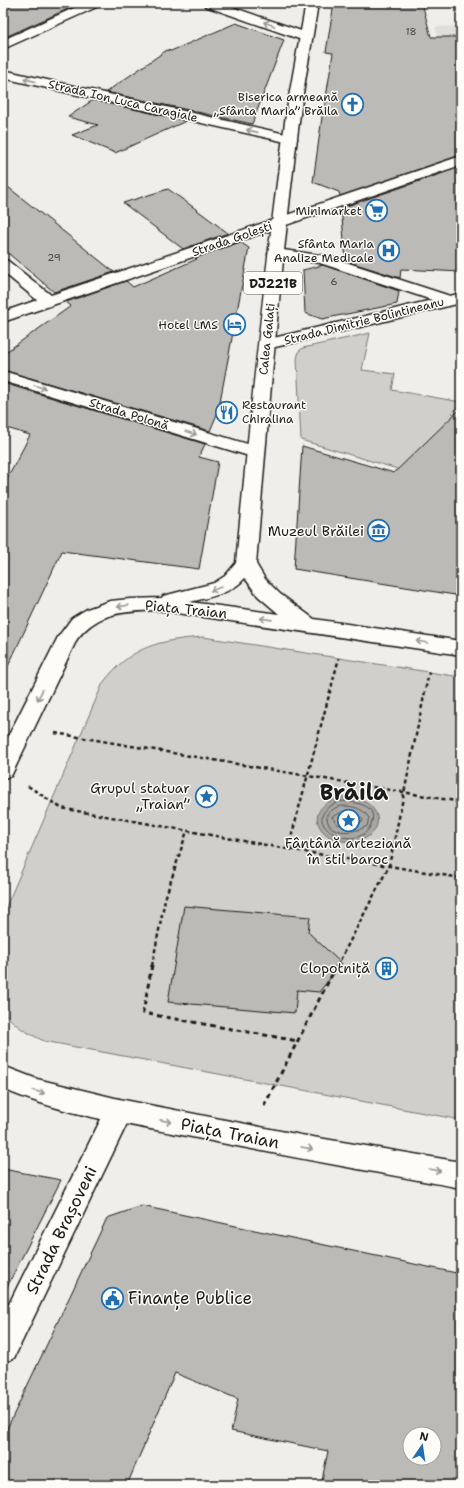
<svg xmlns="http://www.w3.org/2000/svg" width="464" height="1488" font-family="'Shantell Sans',sans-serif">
<rect width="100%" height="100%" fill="#f0eeea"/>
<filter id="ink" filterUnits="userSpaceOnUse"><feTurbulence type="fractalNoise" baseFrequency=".025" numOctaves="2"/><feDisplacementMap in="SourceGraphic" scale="8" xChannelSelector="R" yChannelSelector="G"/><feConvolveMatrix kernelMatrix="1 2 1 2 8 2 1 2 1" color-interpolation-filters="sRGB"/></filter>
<g filter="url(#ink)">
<path fill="#e0deda" d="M461,26V55L443,53L435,27Z"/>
<path fill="#d0cfcc" stroke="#767674" d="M370,333L362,370L395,374L392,390L461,402V404L452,413L461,416V488L301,440L297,359L299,351L303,348Z
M203,637L461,677V1120L44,1041C28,1033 13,1026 3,1010V914L103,683C130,646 161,640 203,637Z"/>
<path fill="#a8a7a3" stroke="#706f6d" d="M341,797C392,797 387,847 342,841C334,840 325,835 321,829C310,812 326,801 341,797Z"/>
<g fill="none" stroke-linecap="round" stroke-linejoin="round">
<path stroke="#545452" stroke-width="1" d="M341,801C353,802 377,804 372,821C371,826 368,831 364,834C341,849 296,817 341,801Z
M342,806C353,806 363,808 369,818L367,826C353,834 325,836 327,814L335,808Z
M343,812C351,813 360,813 363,821L351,826L337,824L332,817Z"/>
</g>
<path fill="#bbbab6" stroke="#1c1c1c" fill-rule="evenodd" d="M16,3H81L3,38V8Z
M334,3H422L431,37H461V155L340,196L339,192L313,182L323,110H324L333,53L326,52Z
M236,23L284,40L252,124L106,92L167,50L171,51Z
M93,100L186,121L115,153L72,135L98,125L68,117Z
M461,167V272L401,269L400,278L346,261L341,208Z
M3,183L114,272L54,292L3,249Z
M168,189L189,204L228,233L183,249L123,203Z
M240,242L249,248L218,412L210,431L3,370V354L71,306L66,302L126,281L133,287L197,259L195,258Z
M323,265L399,291L397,304L322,319L305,313L303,270Z
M3,383L205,444L199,457L218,462L199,569L62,551L3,677V487L30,435L3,427Z
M461,408V596L294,569L302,446L394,473Z
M184,906L310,917L308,932L342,964L319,992L297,990L295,1013L168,1002Z
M3,1169L61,1180L3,1295Z
M142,1206L461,1274V1485H321L328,1451L231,1431L238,1399L175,1373L127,1485H3V1437L107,1218ZM410,1434H434V1458H410Z"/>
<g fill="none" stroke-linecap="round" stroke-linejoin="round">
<defs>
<path id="minor" d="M85,3H101L99,6L3,49V40Z
M203,3H220L310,34L312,37L310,40H302L205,6Z
M3,70L290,135L295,136L297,139L295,142L290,143L3,78Z
M461,156V165L3,322V312L37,300L3,272V259L8,261L51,295Z
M276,249L327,256L450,296L461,293V303L267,349L261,347L259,344L261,341L432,300L320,263L271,257L268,254L271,251Z
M3,371L261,448L264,452L261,456L255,457L249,456L3,381Z
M119,1099L129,1103L133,1111L14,1358L3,1363V1316L109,1103Z"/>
<path id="major" d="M306,3H318C312,43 304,82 299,122C280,269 268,417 256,564L265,579L280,594L314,619L461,641V655L157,610C124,612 99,611 77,639L14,770L11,776L3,778V747L58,637L72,618L87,609L110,601L130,599L162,598L163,596L214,583L225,576L236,563C250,416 265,268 285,122C291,82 299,43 306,3ZM245,578L258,596L279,614L190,602C210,597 231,594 245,578Z
M3,1066L37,1079L119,1099L301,1135L461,1162V1188C370,1171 278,1155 187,1136C126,1124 61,1114 3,1089Z"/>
</defs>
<use href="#minor" stroke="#1c1c1c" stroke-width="3"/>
<use href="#major" stroke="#1c1c1c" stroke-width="3"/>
<path stroke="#1c1c1c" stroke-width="2.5" stroke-dasharray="4 3" stroke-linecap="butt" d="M55,733L461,802
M28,786L61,808L288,849L461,878
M288,849L339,658
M152,966L165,899L187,831
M337,966L389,866L429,672"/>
<path stroke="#1c1c1c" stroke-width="3" stroke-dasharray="5 4" stroke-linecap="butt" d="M152,965L143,1013L298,1041
M264,1106L337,965"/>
<use href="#minor" fill="#fdfcf7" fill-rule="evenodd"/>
<use href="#major" fill="#fdfcf7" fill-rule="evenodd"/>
</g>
<defs><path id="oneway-shaft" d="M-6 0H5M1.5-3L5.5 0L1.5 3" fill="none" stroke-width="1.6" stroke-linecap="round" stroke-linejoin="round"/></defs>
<g stroke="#989794">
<use href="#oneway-shaft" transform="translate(269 24) rotate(-160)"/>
<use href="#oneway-shaft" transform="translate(29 80) rotate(-167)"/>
<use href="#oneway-shaft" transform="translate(252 131) rotate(-167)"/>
<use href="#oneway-shaft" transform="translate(40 387) rotate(17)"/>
<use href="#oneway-shaft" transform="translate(191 433) rotate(17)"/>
<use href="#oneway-shaft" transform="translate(216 589) rotate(158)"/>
<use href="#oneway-shaft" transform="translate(123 606) rotate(170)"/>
<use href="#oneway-shaft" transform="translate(266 619) rotate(-172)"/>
<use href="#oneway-shaft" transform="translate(422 642) rotate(-171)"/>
<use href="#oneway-shaft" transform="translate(40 695) rotate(116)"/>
<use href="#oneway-shaft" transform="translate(39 1092) rotate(15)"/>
<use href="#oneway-shaft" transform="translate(166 1121) rotate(11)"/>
<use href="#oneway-shaft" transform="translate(307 1148) rotate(10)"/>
<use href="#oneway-shaft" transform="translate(435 1170) rotate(10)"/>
</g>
</g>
<defs>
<symbol id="church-ring" viewBox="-11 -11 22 22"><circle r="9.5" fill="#fdfcf7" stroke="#1f6fb2" stroke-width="1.5"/><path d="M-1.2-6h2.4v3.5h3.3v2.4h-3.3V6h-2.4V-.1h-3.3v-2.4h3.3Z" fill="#1f6fb2"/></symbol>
<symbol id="supermarket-ring" viewBox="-11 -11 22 22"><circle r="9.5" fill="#fdfcf7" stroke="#1f6fb2" stroke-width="1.5"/><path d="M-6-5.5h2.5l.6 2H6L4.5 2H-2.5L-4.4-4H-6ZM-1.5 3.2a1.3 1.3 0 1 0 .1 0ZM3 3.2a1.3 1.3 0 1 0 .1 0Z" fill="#1f6fb2"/></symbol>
<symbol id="hospital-ring" viewBox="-11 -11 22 22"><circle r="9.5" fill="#fdfcf7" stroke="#1f6fb2" stroke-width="1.5"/><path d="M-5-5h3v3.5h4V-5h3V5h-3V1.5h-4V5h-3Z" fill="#1f6fb2"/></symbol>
<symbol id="hotel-ring" viewBox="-11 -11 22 22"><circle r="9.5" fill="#fdfcf7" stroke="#1f6fb2" stroke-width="1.5"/><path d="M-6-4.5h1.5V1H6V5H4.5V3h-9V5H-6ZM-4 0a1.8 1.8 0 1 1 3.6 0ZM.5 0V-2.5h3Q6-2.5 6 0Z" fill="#1f6fb2"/></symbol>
<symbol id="restaurant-ring" viewBox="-11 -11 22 22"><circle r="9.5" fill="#fdfcf7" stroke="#1f6fb2" stroke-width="1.5"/><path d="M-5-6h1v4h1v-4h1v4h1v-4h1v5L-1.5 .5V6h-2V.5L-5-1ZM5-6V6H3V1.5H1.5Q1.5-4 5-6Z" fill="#1f6fb2"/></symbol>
<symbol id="museum-ring" viewBox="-11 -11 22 22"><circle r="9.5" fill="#fdfcf7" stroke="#1f6fb2" stroke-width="1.5"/><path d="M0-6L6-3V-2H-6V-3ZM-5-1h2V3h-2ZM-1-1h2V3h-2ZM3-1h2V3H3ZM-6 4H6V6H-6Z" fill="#1f6fb2"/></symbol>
<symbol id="sight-ring" viewBox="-11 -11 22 22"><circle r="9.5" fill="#fdfcf7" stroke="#1f6fb2" stroke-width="1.5"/><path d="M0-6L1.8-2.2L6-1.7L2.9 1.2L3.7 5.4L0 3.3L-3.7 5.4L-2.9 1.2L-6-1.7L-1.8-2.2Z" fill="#1f6fb2"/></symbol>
<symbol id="building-ring" viewBox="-11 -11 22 22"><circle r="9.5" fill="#fdfcf7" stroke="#1f6fb2" stroke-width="1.5"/><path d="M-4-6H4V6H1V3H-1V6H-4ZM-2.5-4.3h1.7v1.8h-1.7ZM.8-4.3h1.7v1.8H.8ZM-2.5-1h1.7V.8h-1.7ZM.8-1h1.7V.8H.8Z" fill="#1f6fb2"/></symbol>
<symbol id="civic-ring" viewBox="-11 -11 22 22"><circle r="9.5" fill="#fdfcf7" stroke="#1f6fb2" stroke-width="1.5"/><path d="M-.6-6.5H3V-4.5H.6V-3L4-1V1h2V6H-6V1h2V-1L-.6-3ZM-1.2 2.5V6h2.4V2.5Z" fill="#1f6fb2"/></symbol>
</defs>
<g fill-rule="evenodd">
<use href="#church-ring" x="340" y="92" width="25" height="25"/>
<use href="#supermarket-ring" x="364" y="198" width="25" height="25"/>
<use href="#hospital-ring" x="376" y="238" width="25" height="25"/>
<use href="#hotel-ring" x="222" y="312" width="25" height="25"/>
<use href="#restaurant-ring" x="214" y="400" width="25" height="25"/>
<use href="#museum-ring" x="366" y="518" width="25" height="25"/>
<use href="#sight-ring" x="194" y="784" width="25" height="25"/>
<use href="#sight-ring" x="336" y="808" width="25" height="25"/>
<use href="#building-ring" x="374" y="956" width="25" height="25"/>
<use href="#civic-ring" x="100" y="1286" width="25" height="25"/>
</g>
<g text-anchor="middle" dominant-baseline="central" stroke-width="3" stroke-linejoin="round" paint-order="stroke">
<g font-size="10" fill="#444442">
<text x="411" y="31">18</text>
<text x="54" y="257">29</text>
<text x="334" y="281">6</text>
</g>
<g font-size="12" fill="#1c1c1c" stroke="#fdfcf7" text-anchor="end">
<text x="338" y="97">Biserica armeană<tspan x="338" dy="14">„Sfânta Maria” Brăila</tspan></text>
<text x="362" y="211">Minimarket</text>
<text x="374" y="244">Sfânta Maria<tspan x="374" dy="14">Analize Medicale</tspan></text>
<text x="218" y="325">Hotel LMS</text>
<text x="242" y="405" text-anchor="start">Restaurant<tspan x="242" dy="14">Chiralina</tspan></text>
</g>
<g font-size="12" fill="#1c1c1c" stroke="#fdfcf7">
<text transform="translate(123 101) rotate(13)">Strada Ion Luca Caragiale</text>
<text transform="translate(232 239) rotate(-19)">Strada Golești</text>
<text transform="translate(364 321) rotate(-14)">Strada Dimitrie Bolintineanu</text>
<text transform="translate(267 339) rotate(-84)">Calea Galați</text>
<text transform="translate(129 414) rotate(17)">Strada Polonă</text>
</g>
<rect fill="#fdfcf7" stroke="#605f5e" stroke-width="1" x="244" y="272" width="58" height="22" rx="3"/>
<g font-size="13" font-weight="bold" fill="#1c1c1c">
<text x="273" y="283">DJ221B</text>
</g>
<g font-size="14" fill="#1c1c1c" stroke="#fdfcf7" text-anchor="end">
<text x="364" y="531">Muzeul Brăilei</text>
<text x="190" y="788">Grupul statuar<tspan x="190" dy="16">„Traian”</tspan></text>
<text x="348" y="843" text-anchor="middle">Fântână arteziană<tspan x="348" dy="16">în stil baroc</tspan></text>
<text x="370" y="968">Clopotniță</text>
</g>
<g font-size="14" fill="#1c1c1c" stroke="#fdfcf7">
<text transform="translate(186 609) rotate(6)">Piața Traian</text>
</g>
<g font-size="17" fill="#1c1c1c" stroke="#fdfcf7">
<text transform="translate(230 1133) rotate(11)">Piața Traian</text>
<text transform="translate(61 1230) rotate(-64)">Strada Brașoveni</text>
</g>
<g font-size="17" fill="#1c1c1c" stroke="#fdfcf7" text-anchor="start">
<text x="128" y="1298">Finanțe Publice</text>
</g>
<g font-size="22" font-weight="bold" fill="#1c1c1c" stroke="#fdfcf7">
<text x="354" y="792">Brăila</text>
</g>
</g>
<rect width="464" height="1488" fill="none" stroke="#fdfcf7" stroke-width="16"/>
<rect x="8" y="8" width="448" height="1472" fill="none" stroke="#1c1c1c" stroke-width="1.5" filter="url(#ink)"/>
<g transform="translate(422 1446) rotate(13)"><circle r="19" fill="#fdfcf7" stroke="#a3a29f"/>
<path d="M0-3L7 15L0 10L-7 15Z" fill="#1f6fb2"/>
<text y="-6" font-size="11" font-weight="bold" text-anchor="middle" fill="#1c1c1c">N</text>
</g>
</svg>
